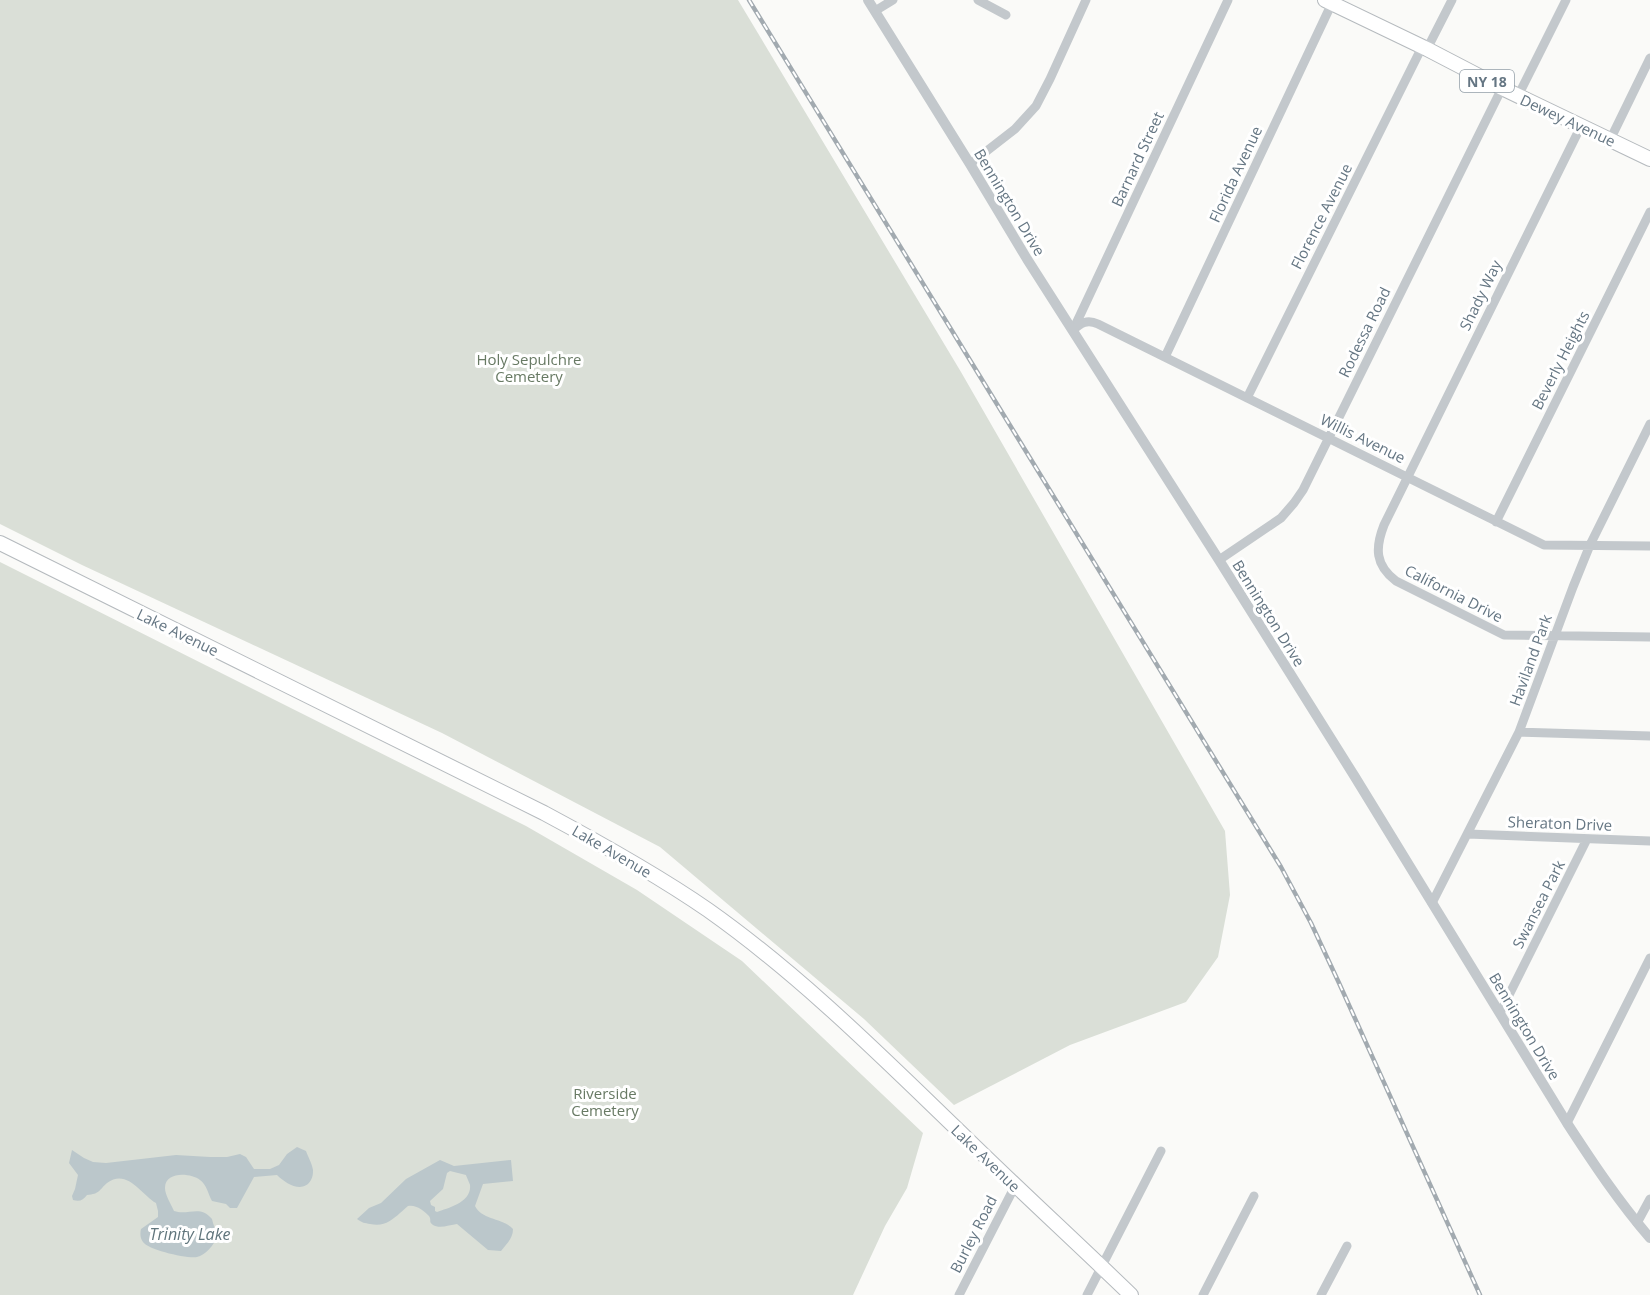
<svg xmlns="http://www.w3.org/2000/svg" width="1650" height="1295" font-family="'Open Sans',sans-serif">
<rect width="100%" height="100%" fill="#fafaf8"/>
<path fill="#dadfd7" d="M0,0H738L961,372L1225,831L1230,895L1218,957L1186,1002L1070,1045L954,1105L864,1019L660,847L442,733L82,565L0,524Z
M0,562L526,826L637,890L742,961L923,1133L907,1188L885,1226L853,1295H0Z"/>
<path fill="#bbc7cb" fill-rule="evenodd" d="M297,1147L306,1151C308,1157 312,1163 313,1170C313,1173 313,1176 311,1180C303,1194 286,1184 277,1175L254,1177L237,1208H230L226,1204L212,1201C208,1194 207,1185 200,1180C191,1173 165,1171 165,1188C165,1195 171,1204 174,1211C188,1216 200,1204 212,1219C213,1225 217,1231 216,1237C215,1245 205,1255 197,1257C188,1259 148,1250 143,1242C140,1238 140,1233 141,1229L158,1217V1211L156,1203C141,1194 127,1168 107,1183C99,1190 100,1194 87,1195C83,1200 80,1202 73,1200L72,1196L75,1189L78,1175L69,1163L72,1150L84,1158L93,1162L106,1163L176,1155L210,1157H227L240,1154L246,1157L254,1169H270L279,1165L287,1154Z
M440,1160L454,1166L511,1160L513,1181L483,1184L475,1206C482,1220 503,1218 513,1229C513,1239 506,1244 501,1251L488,1250L457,1224C450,1225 439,1229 433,1225C428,1221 432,1221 429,1216C425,1211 415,1204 408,1206C405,1208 403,1211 400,1213C391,1221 384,1227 370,1224C365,1223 362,1223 357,1219L369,1208L381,1203L406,1179ZM450,1171L466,1175C466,1176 470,1184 470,1185C472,1202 448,1208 437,1212L435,1211V1207L431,1205L430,1201L443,1189L447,1173Z"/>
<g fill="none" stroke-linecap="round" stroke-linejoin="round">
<defs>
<path id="primary" d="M1325,0L1427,49L1502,88L1650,159
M0,543L544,813C600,843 656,874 708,910C800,975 879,1054 960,1132C1016,1187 1074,1240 1131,1295"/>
</defs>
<use href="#primary" stroke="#b5babe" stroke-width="16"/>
<path stroke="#c3c8cc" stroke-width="9" d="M978,0L1006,15
M875,11L893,0
M1427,49L1452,0
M1518,96L1566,0
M1581,126L1384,525C1375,548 1375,565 1396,581L1504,635L1650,637
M1610,140L1650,58
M970,164L1015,129L1036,106L1050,79L1086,0
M1074,328L1228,0
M1073,330C1081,323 1087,319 1098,324L1544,545L1650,546
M1165,357L1332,3
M1247,398L1422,47
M1496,522L1650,212
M1219,560L1281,518L1294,503L1303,490L1502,88
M1519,732L1650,736
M1468,834L1650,841
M1432,903L1519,732L1573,587L1590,545L1650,424
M1500,1013L1587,839
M1567,1123L1650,958
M1637,1223L1650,1199
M959,1295L1015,1186
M1087,1295L1161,1151
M1203,1295L1254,1196
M1321,1295L1347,1246"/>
<path stroke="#c3c8cc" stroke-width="10" d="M868,0L970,164L1027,259L1219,560L1355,777L1567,1123C1593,1163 1619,1202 1650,1238"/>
<use href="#primary" stroke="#fff" stroke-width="14"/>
<defs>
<path id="rail" d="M749,0L1281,867L1311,923L1339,983L1480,1295"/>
</defs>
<use href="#rail" stroke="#a2aab0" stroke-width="4.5"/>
<use href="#rail" stroke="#fff" stroke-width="2" stroke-dasharray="7" stroke-linecap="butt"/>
</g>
<g text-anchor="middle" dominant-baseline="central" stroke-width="6" stroke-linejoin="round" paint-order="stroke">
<rect fill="#fff" stroke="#939fa8" stroke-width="1.5" x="1460" y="70" width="54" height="22" rx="4.5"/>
<g font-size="14" font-weight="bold" fill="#657683">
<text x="1487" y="81">NY 18</text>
</g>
<g font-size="15" fill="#657683" stroke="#fff">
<text transform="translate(1568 120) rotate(25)">Dewey Avenue</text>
<text transform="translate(1137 159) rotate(-65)">Barnard Street</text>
<text transform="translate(1235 174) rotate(-65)">Florida Avenue</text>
<text transform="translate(1010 202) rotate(59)">Bennington Drive</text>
<text transform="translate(1321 216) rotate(-63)">Florence Avenue</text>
<text transform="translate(1480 295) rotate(-64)">Shady Way</text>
<text transform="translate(1364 332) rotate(-64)">Rodessa Road</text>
<text transform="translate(1560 360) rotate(-63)">Beverly Heights</text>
<text transform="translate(1363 438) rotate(26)">Willis Avenue</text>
<text transform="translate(1454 593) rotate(27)">California Drive</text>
<text transform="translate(1269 613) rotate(58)">Bennington Drive</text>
<text transform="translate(178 632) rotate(26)">Lake Avenue</text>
<text transform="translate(1530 660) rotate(-70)">Haviland Park</text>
<text transform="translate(1560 823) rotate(2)">Sheraton Drive</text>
<text transform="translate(612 851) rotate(30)">Lake Avenue</text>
<text transform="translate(1538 904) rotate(-63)">Swansea Park</text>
<text transform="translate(1525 1026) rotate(59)">Bennington Drive</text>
<text transform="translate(986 1158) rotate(44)">Lake Avenue</text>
<text transform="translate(973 1234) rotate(-63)">Burley Road</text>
</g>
<g font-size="15" fill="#687a64" stroke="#fff">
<text x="529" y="359">Holy Sepulchre<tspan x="529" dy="17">Cemetery</tspan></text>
<text x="605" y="1093">Riverside<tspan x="605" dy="17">Cemetery</tspan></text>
</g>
<g font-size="16" font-style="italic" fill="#60757c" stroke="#fff">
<text x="190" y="1234">Trinity Lake</text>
</g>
</g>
</svg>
